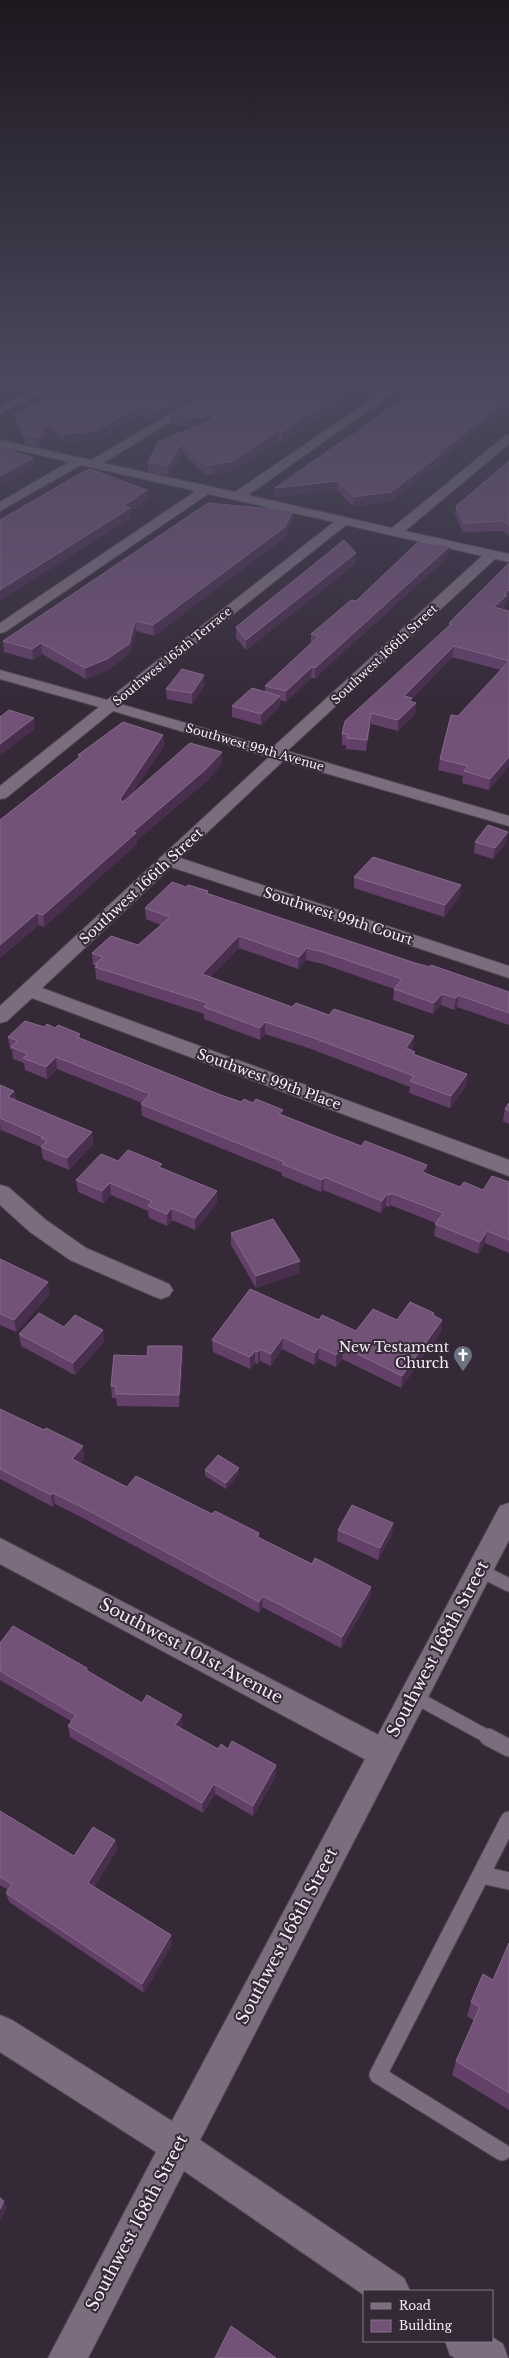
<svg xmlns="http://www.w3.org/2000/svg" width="509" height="2358" font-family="'Libre Baskerville',serif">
<rect width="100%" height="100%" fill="#352938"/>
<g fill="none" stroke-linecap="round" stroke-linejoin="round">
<defs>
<path id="service-far1" d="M479,1570L509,1585
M413,1696L490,1738"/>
<path id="service" d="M488,1737L509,1748
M482,1875L509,1881
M502,2152L378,2075L509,1820"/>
<path id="minor" d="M53,380H65L0,414V407Z
M228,380H240L103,463L235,492L400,380H412L248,495L392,528L505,436L509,435V444L405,531L509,554V562L495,559L287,751L509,816V826L283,761L180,858L509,966V978L171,867L42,988L509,1160V1176L32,998L7,1021L0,1023V1006L269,757L113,711L6,798L0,799V786L99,707L0,679V670L107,700L334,522L208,494L5,632L0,633V623L196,491L81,465L0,511V502L69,462L0,446V440L91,460ZM346,525L482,556L272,748L120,704Z
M0,1185L8,1187L46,1220L86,1248L169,1284L173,1290L169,1296L161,1299L153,1296L70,1260L30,1232L0,1205Z
M0,1538L394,1743L398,1753L394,1763L383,1768L372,1763L0,1564Z"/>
<path id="tertiary" d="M509,1503V1540L200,2140L404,2278L410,2291H364V2295L184,2171L88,2358H48L156,2152L0,2052V2015L12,2020L172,2121L500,1506Z
M492,2337L503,2344L508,2358H455L450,2355L445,2341H492Z"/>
</defs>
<use href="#service-far1" stroke="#514652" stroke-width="15"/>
<use href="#service" stroke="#514652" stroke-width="19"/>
<use href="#minor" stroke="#514652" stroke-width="2"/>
<use href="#tertiary" stroke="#514652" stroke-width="2"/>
<use href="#service-far1" stroke="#7c6d7e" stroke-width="13"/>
<use href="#service" stroke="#7c6d7e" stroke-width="17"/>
<use href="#minor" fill="#7c6d7e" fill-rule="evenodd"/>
<use href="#tertiary" fill="#7c6d7e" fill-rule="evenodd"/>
</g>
<path fill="#624068" d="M0,380H13L11,384H0Z
M65,380H226L156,420L138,416L97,440L64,443L51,429L39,447L26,444L16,423L15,414L74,382L66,381Z
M229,380H376L282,442L278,441L231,472L213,475L204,474L182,453L168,476L148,471V462L198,426L187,427L171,424L170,415Z
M440,460V463L391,501L353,507L337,490L275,497V488Z
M509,461V536L502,531L463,532L455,515L456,506Z
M293,521L285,537L154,636L136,631L129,654L108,670L86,679L42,654L33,660L4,652L3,641Z
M356,553L355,564L246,650L236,638V627Z
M449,556L315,678H311L286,702L280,700L279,707L261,725L232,717V706L265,692V686L311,643V634L356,601Z
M509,563V599L506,602L505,606L502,609L509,611V766L489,790L462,783L463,776L438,770L440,759L458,716L501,670L452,657L412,699L411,702L416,703L415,714L398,731L371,724L366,751L346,749V745H342V734L449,625V623Z
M204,675V686L192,704L167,699L166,689Z
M163,735L164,746L132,793L222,752V763L207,781L137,840V844L44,927L39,925L0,958V820L78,759V755Z
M508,832L506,843L493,859L474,853L475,842Z
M354,877L460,896L444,917L354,888Z
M186,887L208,891V894L415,963L509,992V1025L457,1007L454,1010L441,1005L433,1014L393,1000L394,989L323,964L306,960L298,969L239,948L210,977L292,1007L413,1048L411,1050L415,1055L467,1074L466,1086L450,1108L409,1093L410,1087L311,1049L265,1034L260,1040L204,1019V1014L96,979L95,965H93L92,953L138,945L161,925L146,919L145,908Z
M44,1027L55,1028L80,1034V1038L221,1095L241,1102L253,1103L283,1110V1115L361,1146L427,1165L426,1174L460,1187L483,1190L509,1182V1253L485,1243L478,1254L434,1236L436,1223L390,1205L389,1207L386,1206L381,1213L323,1190L321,1192L282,1176V1173L142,1116L141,1104L142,1103L57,1069L47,1079L25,1070L24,1063L13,1059L12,1050L10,1049L8,1037Z
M0,1085L14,1091L16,1100L92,1132L93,1144L69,1170L43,1159L41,1147L1,1130L0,1132Z
M509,1103V1124L503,1121L505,1109Z
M118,1161L162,1168L217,1203L195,1230L172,1220L167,1226L149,1218L148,1211L111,1195L103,1203L78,1192L76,1180Z
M231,1233L299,1273L256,1288L231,1245Z
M0,1259L50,1294L16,1332L0,1325Z
M434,1316L442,1320L441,1332L401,1388L342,1359L336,1367L319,1359L314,1365L282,1349L271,1366L260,1361L258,1364L255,1363L250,1369L213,1352L212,1340L319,1320L356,1331L397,1320Z
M64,1327L104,1342L75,1375L21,1346L19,1334Z
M183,1358L179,1407L117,1406L116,1398H112L111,1386Z
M0,1409L44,1430L83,1446L84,1458L80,1463L127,1487L212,1514L259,1533V1537L312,1564L371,1587L370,1598L341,1648L262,1607L259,1613L81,1517L55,1504L53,1507L0,1479Z
M205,1470L239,1474L226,1489L205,1476Z
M393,1523L392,1534L378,1560L337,1541L338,1530Z
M0,1643L87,1668L88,1671L142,1703L183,1725L181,1728L218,1749H228L276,1765V1776L253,1816L215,1794L203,1813L70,1737L68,1726L71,1721L0,1680Z
M0,1811L74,1856L115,1840L117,1850L94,1887L172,1944L144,1993L9,1902L6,1893L8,1890L0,1885Z
M509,1943V2110L452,2075L456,2061L474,2021L467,2016L471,2002L493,1980Z"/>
<path fill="#492f4e" d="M210,380H226L156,420L155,411Z
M363,380H376L282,442V432Z
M509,399V407L440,460V463L391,501L353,507L354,497L438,453Z
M137,407L138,416L97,440L64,443L63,434Z
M211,415L212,424L187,427V418Z
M50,420L51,429L39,447L38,438Z
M278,431V441L231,472L213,475L212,465Z
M182,443V453L168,476V466Z
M33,458L34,467L0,486V476Z
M338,481L337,490L275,497V488Z
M147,490V500L131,511V518L0,601V590Z
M293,511V521L285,537L154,636L153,625Z
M450,546L449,556L315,678V668Z
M356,553L355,564L246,650V640Z
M509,590V599L506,602L505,606L493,618L494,607L504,595Z
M135,621L136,631L129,654L108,670L86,679L85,668Z
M41,643L42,654L33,660L32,649Z
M454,646L452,657L412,699L411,708L416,703L415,714L398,731V720L404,696Z
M312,667L311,678L286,702V691Z
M204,675V686L192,704V693Z
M280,696L279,707L261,725V714Z
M371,713V724L366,751L367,740Z
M34,718L35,729L0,756V744Z
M163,735L164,746L121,811L120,799Z
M222,752V763L207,781L137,840V844L44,927L43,915L133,832Z
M509,757V766L489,790L490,779Z
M508,832L506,843L493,859L495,848Z
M461,885L460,896L444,917L445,905Z
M37,913L39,925L0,958V945Z
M239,936V948L202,986V974Z
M307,948L306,960L298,969L299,957Z
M442,994L441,1005L433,1014L434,1003Z
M458,995L457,1007L454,1010L456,998Z
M265,1022V1034L260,1040V1028Z
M414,1036L413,1048L405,1060L406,1048Z
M56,1057L57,1069L47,1079L46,1067Z
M467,1074L466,1086L450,1108L451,1096Z
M14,1091L16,1103L8,1097Z
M283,1110V1122L279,1114Z
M0,1122L1,1130L0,1132Z
M92,1132L93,1144L69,1170L67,1158Z
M427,1165L425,1177L422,1172Z
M324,1177L323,1190L321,1192L322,1180Z
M110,1183L111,1195L103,1203L102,1191Z
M217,1191V1203L195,1230V1218Z
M391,1193L390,1205L389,1207L390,1195Z
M387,1194L386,1206L381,1213L382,1201Z
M171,1208L172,1220L167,1226V1214Z
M487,1231L485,1243L478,1254L480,1242Z
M300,1261L299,1273L256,1288V1276Z
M48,1282L50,1294L16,1332L14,1320Z
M442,1320L441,1332L401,1388L402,1376Z
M103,1330L104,1342L75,1375L73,1363Z
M283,1337L282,1349L271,1366V1354Z
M182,1346L183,1358L179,1407V1395Z
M319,1347V1359L314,1365L315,1353Z
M343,1347L342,1359L336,1367V1355Z
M260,1349V1361L258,1364V1352Z
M255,1351V1363L250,1369V1357Z
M83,1446L84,1458L74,1471L72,1459Z
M239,1468V1474L226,1489V1483Z
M53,1493L55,1504L53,1507L51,1495Z
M393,1523L392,1534L378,1560L380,1548Z
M371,1587L370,1598L341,1648L342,1637Z
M263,1596L262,1607L259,1613V1602Z
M182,1715L183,1725L176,1736L175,1725Z
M276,1765V1776L253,1816V1806Z
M214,1784L215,1794L203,1813L202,1803Z
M115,1840L117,1850L90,1893L88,1883Z
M171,1935L172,1944L144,1993L142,1984Z
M4,2201L7,2208L0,2221V2209Z"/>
<path fill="#725277" stroke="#866a8b" d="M79,380H210L155,411L137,407L96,431L63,434L50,420L38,438L25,435L15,414Z
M229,380H363L282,432L278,431L231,462L212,465L204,464L182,443L168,466L148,462L159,441L213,420L211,415L187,418L170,415Z
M428,380H509V399L438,453L441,454L391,492L354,497L338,481L275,488L348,437H350L411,392Z
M0,446L33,458L0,476Z
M509,461V526L503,521L464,523L456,506Z
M90,469L147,490L123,506L130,508L0,590V520L83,472Z
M208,503L293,511L285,527L153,625L135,621L129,644L107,659L85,668L41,643L32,649L3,641Z
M344,540L356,553L246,640L236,627Z
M418,542L450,546L315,668L312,667L286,691L265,686L319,636L311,634L351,600L356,601Z
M509,563V590L504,595H507L494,607L509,611V661L454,646L404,696L412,698L409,701L416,703L398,720L371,713L367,740L347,738V734H342L345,721L451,624L449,623Z
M509,661V757L490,779L464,771L468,766L440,759L451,715L458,716Z
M182,669L204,675L192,693L166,689Z
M252,688L280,696L261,714L232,706Z
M9,710L34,718L0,744V717Z
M123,722L163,735L120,799L123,802L190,743L222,752L206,769L133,832L136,833L43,915L37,913L0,945V820L81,756L78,755Z
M488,825L508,832L495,848L475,842Z
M373,857L461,885L445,905L354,877Z
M172,882L186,887L188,885L208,891L206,893L415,963L430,967L431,965L509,992V1013L458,995L456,998L442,994L434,1003L394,989L402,979L323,952L307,948L299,957L239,936L202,974L292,1007L296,1003L329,1015L334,1009L414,1036L406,1048L415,1052L413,1054L467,1074L451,1096L410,1081L414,1076L311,1037L265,1022L260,1028L204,1007L207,1003L95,967L98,965L95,964L103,957L92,953L111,936L138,945L170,917L145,908Z
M25,1021L44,1027L47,1024L55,1028L58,1025L80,1034L77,1037L221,1095L241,1102L244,1099L253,1103L256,1099L283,1110L279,1114L361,1146L365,1141L427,1165L422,1172L460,1187L464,1182L483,1190L492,1176L509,1182V1240L487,1231L480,1242L435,1224L443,1213L391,1193L390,1195L387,1194L382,1201L324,1177L322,1180L282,1164L284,1162L141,1104L150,1094L56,1057L46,1067L23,1058L28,1054L11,1047L18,1041L8,1037Z
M0,1085L14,1091L8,1097L92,1132L67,1158L41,1147L47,1141L41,1138L43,1137L0,1118Z
M509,1103V1111L505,1109Z
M128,1150L162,1164L159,1167L217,1191L195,1218L171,1208L167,1214L148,1206L152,1201L110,1183L102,1191L76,1180L101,1154L118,1161Z
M273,1219L300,1261L256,1276L231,1233Z
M0,1259L48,1282L14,1320L0,1314Z
M250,1289L319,1320L322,1315L356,1331L373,1309L397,1320L410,1302L434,1313L433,1315L442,1320L402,1376L343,1347L336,1355L319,1347L315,1353L283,1337L271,1354L260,1349L258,1352L255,1351L250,1357L212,1340Z
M39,1313L64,1327L75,1315L103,1330L73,1363L19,1334Z
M148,1346H182L179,1395L116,1394V1386H111L114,1355L147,1356Z
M0,1409L44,1430L46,1428L83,1446L72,1459L127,1487L136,1476L212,1514L215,1511L259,1533L257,1537L312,1564L315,1558L371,1587L342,1637L263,1596L259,1602L80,1506L53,1493L51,1495L0,1469Z
M218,1455L239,1468L226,1483L205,1470Z
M352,1505L393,1523L380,1548L338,1530Z
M13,1626L87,1668L86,1670L142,1703L147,1695L182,1715L175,1725L218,1749L221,1744L228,1749L232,1741L276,1765L253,1806L214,1784L202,1803L68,1726L76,1715L0,1671V1643Z
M0,1811L74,1856L93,1827L115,1840L88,1883L171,1935L142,1984L6,1893L12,1884L0,1877Z
M509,1943V2093L456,2061L480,2007L471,2002L483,1974L493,1980Z
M0,2198L4,2201L0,2209Z
M231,2326L276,2358H215Z"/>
<linearGradient id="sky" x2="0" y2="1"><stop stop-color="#1d171f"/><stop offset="0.54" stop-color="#4b495e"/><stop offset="1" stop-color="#4b495e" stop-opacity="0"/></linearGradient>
<rect width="509" height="710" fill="url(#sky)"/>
<defs>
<symbol id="church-pin" viewBox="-11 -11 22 30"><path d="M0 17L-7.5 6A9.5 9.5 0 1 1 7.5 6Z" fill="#6b7280" stroke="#352938"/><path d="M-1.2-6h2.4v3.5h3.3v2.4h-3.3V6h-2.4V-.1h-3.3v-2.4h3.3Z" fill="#fff"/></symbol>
</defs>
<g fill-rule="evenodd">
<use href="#church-pin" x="452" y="1344" width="22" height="30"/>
</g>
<g text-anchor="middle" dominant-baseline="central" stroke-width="4" stroke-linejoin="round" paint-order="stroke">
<g font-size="12" fill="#f4ecf5" stroke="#352938">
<text transform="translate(384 654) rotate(-43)">Southwest 166th Street</text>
<text transform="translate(172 656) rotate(-39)">Southwest 165th Terrace</text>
<text transform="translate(255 747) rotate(16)">Southwest 99th Avenue</text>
</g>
<g font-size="14" fill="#f4ecf5" stroke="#352938">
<text transform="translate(141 886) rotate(-43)">Southwest 166th Street</text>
<text transform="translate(338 916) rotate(18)">Southwest 99th Court</text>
<text transform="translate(269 1079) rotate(20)">Southwest 99th Place</text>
</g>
<g font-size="14" fill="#f4ecf5" stroke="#352938" text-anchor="end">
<text x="449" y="1347">New Testament<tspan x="449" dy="16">Church</tspan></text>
</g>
<g font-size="17" fill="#f4ecf5" stroke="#352938">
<text transform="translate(438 1649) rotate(-62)">Southwest 168th Street</text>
<text transform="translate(191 1651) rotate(28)">Southwest 101st Avenue</text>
<text transform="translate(287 1936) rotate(-62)">Southwest 168th Street</text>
<text transform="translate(137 2223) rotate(-62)">Southwest 168th Street</text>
</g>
</g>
<rect x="363" y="2290" width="130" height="52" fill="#352938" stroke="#817784"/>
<rect x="371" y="2303" width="20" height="6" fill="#7c6d7e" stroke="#817784"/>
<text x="399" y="2310" font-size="12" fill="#f4ecf5">Road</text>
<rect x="371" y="2320" width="20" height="12" fill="#725277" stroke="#817784"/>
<text x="399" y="2330" font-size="12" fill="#f4ecf5">Building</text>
</svg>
